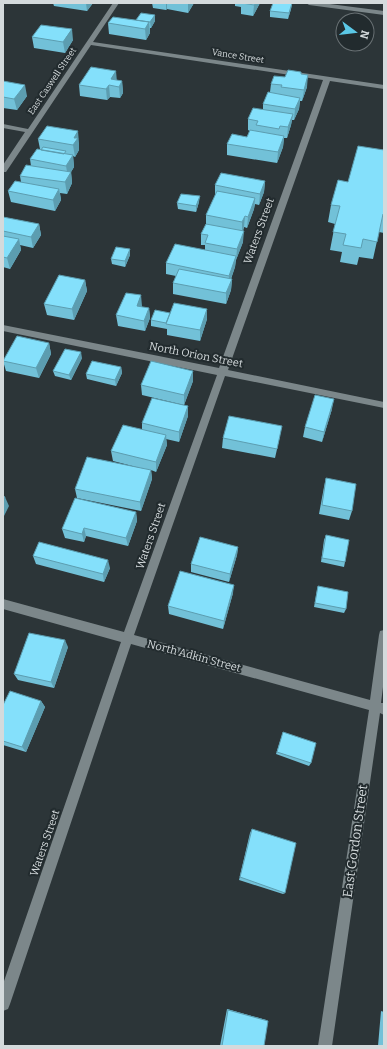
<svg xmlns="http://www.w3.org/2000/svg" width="387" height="1049" font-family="Bitter,serif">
<rect width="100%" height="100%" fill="#2c3538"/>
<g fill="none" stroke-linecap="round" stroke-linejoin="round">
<path fill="#7c878a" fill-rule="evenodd" d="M113,3H119L93,42L384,85V89L330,81L228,370L384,402V408L225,376L134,635L370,700L379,635L380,631L384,630V679L381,703H384V715L380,713L332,1046H318L369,710L131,644L10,1004L8,1009L3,1011V984L121,642L3,609V599L124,632L217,375L3,331V325L219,368L323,80L91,45L6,172H3V165L25,132L3,128V124L28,129Z
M306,3H322L384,11V15L309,5Z"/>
</g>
<path fill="#72c1d8" d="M53,3H93L87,11L54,6Z
M152,3H194L188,13L167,9L166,10L153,8Z
M235,3H260L253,16L241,14V7L235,6Z
M292,3L291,9L288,19L270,17V11Z
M136,20L155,21L151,28H150V33L146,40L109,34L108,23Z
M32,37L73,40L65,53L34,48Z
M301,74L307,87L302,101H300L299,109L294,120H292L291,125L287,138H284L283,147L277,163L227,155V144L247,137L250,131L248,130V119L263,109V104L270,92L271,84L285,77Z
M117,80L122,81L123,93L120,98L110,97L107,100L80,96L79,85Z
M3,81L27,96L17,110L3,108Z
M38,139L79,143V150L75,157L73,156L74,167L71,172L72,183L67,194L60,193L61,200L55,211L11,202L8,191L21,182L20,176L31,166L30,159L40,149Z
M384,150V233L379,232L373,259L359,257L357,265L340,262L342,252L330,250L335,224L328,222L331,205L348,182Z
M265,181L264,192L259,205L255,204L254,209L247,228L244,227L243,231V242L236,260L235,267L231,279H232L231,290L226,304L173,294V283L176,276L166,274V263L205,250V245H201V234L206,224V215L215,196V185Z
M199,202L196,212L178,209L177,203Z
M3,217L39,224L41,235L33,248L20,245L21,250L10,269L3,267Z
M130,249V255L125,267L112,264L111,259Z
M85,280L87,291L74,320L47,315L44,304Z
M142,307L149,308L150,318L145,331L118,326L116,315Z
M207,309V319L200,341L167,335V329L151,326V320L170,313Z
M49,343L51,354L39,378L6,371L3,361Z
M82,358L71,380L55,376L53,371Z
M121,367L122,373L116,386L87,379L86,374Z
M193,381L184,405L142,395L141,385Z
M188,406V416L179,442L166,439L167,445L156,472L151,470L152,479L141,511L77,498L75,489L144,469L113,461L111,451L142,429V423Z
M332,409L322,442L303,437L305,427Z
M280,436L275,458L222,448L223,438Z
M326,478L352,511L349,520L319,514L324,487Z
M136,512L137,521L128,546L86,536L84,542L65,538L62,529Z
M326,535L345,562L344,567L321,562L324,540Z
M238,547L237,555L229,582L191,572V564Z
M33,556L110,568L104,582L36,564Z
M318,586L346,609L344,613L314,607L317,590Z
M233,593L223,629L169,614L168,606Z
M68,647L54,688L18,680L14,674Z
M41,701L45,707L26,752L3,745V705Z
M283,732L311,763L309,766L276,754Z
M252,829L285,893L283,894L239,880L250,833Z
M227,1009L266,1020L264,1046H220Z
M381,1011L384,1012V1046H378Z"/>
<path fill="#5c9db0" d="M86,3H93L87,11Z
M166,3H167V9L166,10Z
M188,3H194L188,13Z
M255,3H260L253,16L254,5Z
M292,3L291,9L288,19L289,13Z
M155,15V21L151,28L150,22Z
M149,22L150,33L146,40L145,29Z
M72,29L73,40L65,53L63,42Z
M116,71L117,82L111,79Z
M308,75L307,87L302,101L304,90Z
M122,81L123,93L120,98L119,87Z
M25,85L27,96L17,110L14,99Z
M109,85L110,97L107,100L106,89Z
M300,98L299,109L294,120L295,109Z
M293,114L291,125L287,138L288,127Z
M78,131L79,143V150L75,157L73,145L74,138Z
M284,136L283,147L277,163L278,152Z
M73,155L74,167L71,172L72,183L67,194L65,182L68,177L66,166Z
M265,181L264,192L259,205L260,194Z
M59,189L61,200L55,211L53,200Z
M200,196L199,202L196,212V206Z
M255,198L254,209L247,228L248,217Z
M245,216L244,227L242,233V222Z
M39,224L41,235L33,248L31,237Z
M244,231L243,242L236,260L237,249Z
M19,239L21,250L10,269L7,258Z
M130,249V255L125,267V261Z
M236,256L235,267L228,287L229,276Z
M232,279L231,290L226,304V293Z
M85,280L87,291L74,320L72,309Z
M141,295L142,306L138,316L137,306Z
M149,308L150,318L145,331L144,321Z
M207,309V319L200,341V330Z
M49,343L51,354L39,378L36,368Z
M81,352L82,358L71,380L69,375Z
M121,367L122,373L116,386L115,380Z
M193,371V381L184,405V395Z
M334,399L332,409L322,442L324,432Z
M188,406V416L179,442V432Z
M166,435L167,445L156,472V462Z
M151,470L152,479L141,511L140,502Z
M5,497L9,506L3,518V501Z
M136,512L137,521L128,546L126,538Z
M84,528L86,536L84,542L82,534Z
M238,547L237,555L229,582L230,574Z
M108,560L110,568L104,582L103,574Z
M234,585L233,593L223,629L224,621Z
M65,640L68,647L54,688L51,682Z
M41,701L45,707L26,752L22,747Z
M227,1009L266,1020L268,1021L228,1010Z"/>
<path fill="#84e0fb" stroke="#5c9db0" d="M242,3H255L254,5Z
M273,3H292L289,13L270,11Z
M141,13L155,15L150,22L136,20Z
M113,17L149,22L145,29L108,23Z
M41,25L72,29L63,42L32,37Z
M91,67L116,71L111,79L122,81L119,87L109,85L106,89L79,85Z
M288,70L301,72V74L308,75L304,90L281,87L282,85L271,84L274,76L285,77Z
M3,81L25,85L14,99L3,97Z
M268,92L300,98L295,109L263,104Z
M253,108L293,114L288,127L280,126L279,129L256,125L258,121L248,119Z
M47,126L78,131L74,138H78L73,145L38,139Z
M250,130L284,136L278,152L227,144L232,134L247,137Z
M358,146L384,150V214H383L377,242L363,239L361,248L343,245L346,234L333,232L340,206L331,205L338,180L348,182Z
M43,147L66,151L64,154L41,150Z
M37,149L73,155L66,166L30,159Z
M26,165L71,172L65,182L20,176Z
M221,173L265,181L260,194L215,185Z
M15,181L59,189L53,200L8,191Z
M217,191L255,198L248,217L245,216L242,222L206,215Z
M181,194L200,196L196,206L177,203Z
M3,217L39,224L31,237L3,231Z
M206,224L244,231L237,249L205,243L208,235L201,234Z
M3,236L19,239L7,258L3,257Z
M175,244L236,256L229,276L166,263Z
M116,247L130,249L125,261L111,259Z
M179,269L232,279L226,293L173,283Z
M59,275L85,280L72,309L44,304Z
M126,293L141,295L137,306L149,308L144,321L116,315Z
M174,303L207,309L200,330L166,324Z
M155,310L170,313L166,323L151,320Z
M17,336L49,343L36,368L3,361Z
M65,349L81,352L69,375L53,371Z
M92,361L121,367L115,380L86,374Z
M151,361L193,371L184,395L141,385Z
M315,395L334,399L324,432L305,427Z
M152,398L188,406L179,432L142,423Z
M229,416L282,426L277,449L223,438Z
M123,425L166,435L156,462L111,451Z
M87,457L151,470L140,502L75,489Z
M326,478L356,484L352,511L322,505Z
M3,496L5,497L3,501Z
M75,498L136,512L126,538L84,528L82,534L62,529Z
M326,535L349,540L345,562L322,558Z
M200,537L238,547L230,574L191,564Z
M39,542L108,560L103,574L33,556Z
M180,571L234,585L224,621L168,606Z
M318,586L348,592L346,609L315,603Z
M29,633L65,640L51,682L14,674Z
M10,691L41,701L22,747L3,741V705Z
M283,732L316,743L311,763L277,752Z
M252,829L296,843L285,893L240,877Z
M228,1010L268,1021L264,1046H222Z"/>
<g text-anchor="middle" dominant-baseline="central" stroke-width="4" stroke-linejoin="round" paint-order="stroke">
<g font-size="9" fill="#d4dadc" stroke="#222b2e">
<text transform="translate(238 56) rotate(9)">Vance Street</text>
<text transform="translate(52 81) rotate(-56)">East Caswell Street</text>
</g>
<g font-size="11" fill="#d4dadc" stroke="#222b2e">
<text transform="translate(259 231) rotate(-70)">Waters Street</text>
<text transform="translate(196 355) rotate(11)">North Orion Street</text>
<text transform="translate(151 536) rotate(-71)">Waters Street</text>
<text transform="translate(194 656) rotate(15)">North Adkin Street</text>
<text transform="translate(45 843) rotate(-71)">Waters Street</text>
</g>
<g font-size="13" fill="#d4dadc" stroke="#222b2e">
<text transform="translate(355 841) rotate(-82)">East Gordon Street</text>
</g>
</g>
<rect width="387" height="1049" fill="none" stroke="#d4dadc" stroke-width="8"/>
<g transform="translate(355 32) rotate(105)"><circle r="19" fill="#222b2e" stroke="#697174"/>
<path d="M0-3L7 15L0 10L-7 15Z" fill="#5bc8e6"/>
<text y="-6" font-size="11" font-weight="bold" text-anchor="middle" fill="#d4dadc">N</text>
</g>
</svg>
